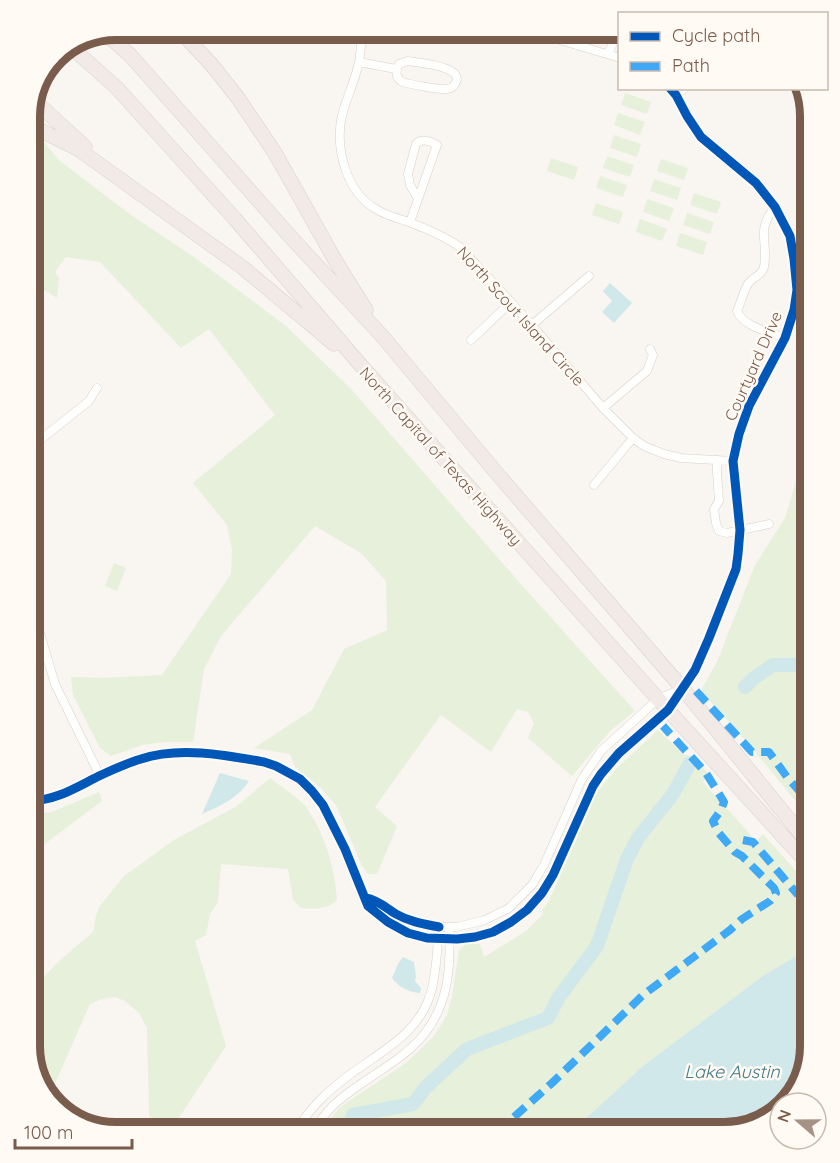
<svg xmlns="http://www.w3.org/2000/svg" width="840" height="1163" font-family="Quicksand,sans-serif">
<rect width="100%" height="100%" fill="#f9f5f0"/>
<path fill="#e7f0db" d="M625,93L651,102L647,114L621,105Z
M618,113L645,122L640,135L614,125Z
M30,135L43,141L60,161L131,215L194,257L286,326L352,390L519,582L635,711L610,731L572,776L528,738L534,723L528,712L517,709L491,752L441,715L375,807L397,826L377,874H368L362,866L336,805L321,788L295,767L290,754L254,748L312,710L344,649L387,630L386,581L361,553L315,526L221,636L204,669L193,742H165L142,745L111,756L100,748L73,695L71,677L103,678L162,675L231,574L232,550L227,525L193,483L275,415L209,329L181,348L100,262L66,257L55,272L59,278L57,298L30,281Z
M614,135L641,144L637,157L610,148Z
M607,156L634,165L630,177L603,168Z
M551,158L578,167L574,180L547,171Z
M661,159L688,168L684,180L657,171Z
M600,176L627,185L623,197L596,188Z
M654,179L681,188L677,200L650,191Z
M694,193L721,202L717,214L690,205Z
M647,199L674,208L669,221L643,212Z
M596,203L623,212L619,224L592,215Z
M687,213L714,222L710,234L683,225Z
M640,219L667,229L662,241L636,232Z
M680,233L707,242L703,255L676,246Z
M810,435V819L767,766L701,690L717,662L755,565L785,518Z
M114,563L126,568L117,591L105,586Z
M658,730L681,752L696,760L710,775L703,782L756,841L763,834L810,887V948L764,975L643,1066L570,1133H319L340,1107L406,1063L434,1036L447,1015L452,997L459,950L467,943L480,944L484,957L526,931L543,914L542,910L549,901L597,792L617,768Z
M270,778C280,786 299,798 306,807C325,834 335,868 337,900C327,910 314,909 301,908L293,900L288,869L221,864L218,902L210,914L206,935L195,941L226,1046L169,1133H164L149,1116L147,1028L139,1013L125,1001L115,997L102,999L90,1004L49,1097L42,1090L30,1047V992L58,962L93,932L96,916L99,907L124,876L174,840L237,806Z
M99,792L102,801L30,855V815L52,812Z"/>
<path fill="#d0e8ea" d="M610,283L632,303L614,323L602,312L612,301L603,291Z
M220,773L249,781C237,799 220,806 202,814Z
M810,948V1047L798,1090L785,1103H780V1108L767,1121L724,1133H570L643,1066L764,975Z
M403,957L414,962L416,977L415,981L421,988L420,993C408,992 399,987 392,978L398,964Z"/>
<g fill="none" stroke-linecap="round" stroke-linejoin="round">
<path stroke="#d0e8ea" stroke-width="14" d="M745,687L754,678L773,665H810
M347,1133L353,1115L413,1104L426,1087L467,1049L548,1018L559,997L597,946L627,859L638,838L673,794L690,763"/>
<defs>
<path id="street" d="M362,30C361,41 361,52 359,62C355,82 345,100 341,120C336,151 347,193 376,209C385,215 396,218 406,221C425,228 444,236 460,247L532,325L603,408L633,438L644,446L664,454L681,458L733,461
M526,30L620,58
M608,54L619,30
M408,61C418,63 467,66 455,84C453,87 450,89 447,89C442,90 405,84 401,81C395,77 396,70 399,64Z
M359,62L396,69
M676,95L685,88
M775,207C755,231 769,242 764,267C762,276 752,277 748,284C743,292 741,303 737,311C743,327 771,332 785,338
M410,222L437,145C431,141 421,138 416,144L408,174L410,185L418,199
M532,325L589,276
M471,340L511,302
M603,408L647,371L653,355L650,349
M30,448L89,401L97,388
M717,460V472L719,501L714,509L716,523L719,531L727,533L769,524
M594,485L633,438
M30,600L55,684L100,776
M30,801C57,800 75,788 99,776C112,770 127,763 141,759C179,746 226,755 264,762L276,766L300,779L312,791L323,805L345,849L368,906L388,922L408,933L427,938L457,939L475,937L493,932L511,922L527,910L542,893L553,875L593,786L601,774L619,753L668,710L695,670L709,638L736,569L738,554L740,530L733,461L739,434L749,406L785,338L794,310L797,290L794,259L790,236L775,207L756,183L701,137L687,116L676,95L670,88
M366,898L374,899L397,914L414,923L439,927H457L485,920L509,908L532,885L544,865L582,779L601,751L658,699L682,689
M295,1133C309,1108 329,1090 352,1073C384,1050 420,1032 431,992C437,971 437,948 439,927
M311,1133C319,1122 327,1110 338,1101C382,1064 432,1052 446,987C450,968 450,947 449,927"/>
<path id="highway" d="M179,30L211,64L238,98L275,153L335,260L366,310
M106,34L130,55L288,234L383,337L494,470L683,689L810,845
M71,47L117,88L235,219L365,370L658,699L810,866
M35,101L85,147
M30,125L78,149L242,267L334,344"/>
</defs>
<use href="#street" stroke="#d7d1cb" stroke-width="9"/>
<use href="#highway" stroke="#dad1cc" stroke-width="15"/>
<use href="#street" stroke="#fefefd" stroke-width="8"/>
<use href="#highway" stroke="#f2eae7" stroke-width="14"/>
<path stroke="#3fa9f5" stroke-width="8" stroke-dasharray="15 8" stroke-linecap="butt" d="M696,691L752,752H769L787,777L810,803
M743,840L753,842L798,895
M514,1117L552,1083L643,995L730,930L742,919L770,901L776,893L774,888L742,856L735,852L718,832L713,821L721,810L724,802L706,773L663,726"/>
<defs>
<path id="cycleway" d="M30,801C57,800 75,788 99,776C112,770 127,763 141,759C179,746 226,755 264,762L276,766L300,779L312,791L323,805L345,849L368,906L388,922L408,933L427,938L457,939L475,937L493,932L511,922L527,910L542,893L553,875L593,786L601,774L619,753L668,710L695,670L709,638L736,569L738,554L740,530L733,461L739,434L749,406L785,338L794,310L797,290L794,259L790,236L775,207L756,183L701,137L687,116L676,95L670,88
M366,898C378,900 386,908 396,914C410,922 424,924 439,927"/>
</defs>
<use href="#cycleway" stroke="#fffaf3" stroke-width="13"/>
<use href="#cycleway" stroke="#0057b8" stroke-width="9"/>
</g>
<g text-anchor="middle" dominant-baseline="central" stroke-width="5" stroke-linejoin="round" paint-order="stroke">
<g font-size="16" fill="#7a5c4d" stroke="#fffaf3">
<text transform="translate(521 316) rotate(48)">North Scout Island Circle</text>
<text transform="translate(753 366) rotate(-66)">Courtyard Drive</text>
<text transform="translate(441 456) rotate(48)">North Capital of Texas Highway</text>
</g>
<g font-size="18" font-style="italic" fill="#437c86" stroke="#fffaf3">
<text x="732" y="1071">Lake Austin</text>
</g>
</g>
<path d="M0 0H840V1163H0ZM116 40H724A76 76 0 0 1 800 116V1046A76 76 0 0 1 724 1122H116A76 76 0 0 1 40 1046V116A76 76 0 0 1 116 40Z" fill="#fffaf3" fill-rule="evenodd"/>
<path fill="none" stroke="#7a5c4d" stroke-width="8" d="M116 40H724A76 76 0 0 1 800 116V1046A76 76 0 0 1 724 1122H116A76 76 0 0 1 40 1046V116A76 76 0 0 1 116 40Z"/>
<rect x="618" y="12" width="210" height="78" fill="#fffaf3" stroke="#cabbb1" stroke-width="1.5"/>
<rect x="630" y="32" width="30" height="9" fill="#0057b8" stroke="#cabbb1" stroke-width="1.5"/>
<text x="672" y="42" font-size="18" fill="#7a5c4d">Cycle path</text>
<rect x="630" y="62" width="30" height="9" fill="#3fa9f5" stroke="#cabbb1" stroke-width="1.5"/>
<text x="672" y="72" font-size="18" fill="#7a5c4d">Path</text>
<g transform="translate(798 1121) rotate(290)"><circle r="28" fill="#fffaf3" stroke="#cabbb1" stroke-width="1.5"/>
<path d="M0-4.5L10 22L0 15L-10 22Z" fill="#a69286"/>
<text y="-9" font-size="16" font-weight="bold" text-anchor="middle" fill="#7a5c4d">N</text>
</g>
<path d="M15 1139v9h117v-9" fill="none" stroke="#7a5c4d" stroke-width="3"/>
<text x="24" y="1139" font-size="18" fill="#7a5c4d" stroke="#fffaf3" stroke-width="4.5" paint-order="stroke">100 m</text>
</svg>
